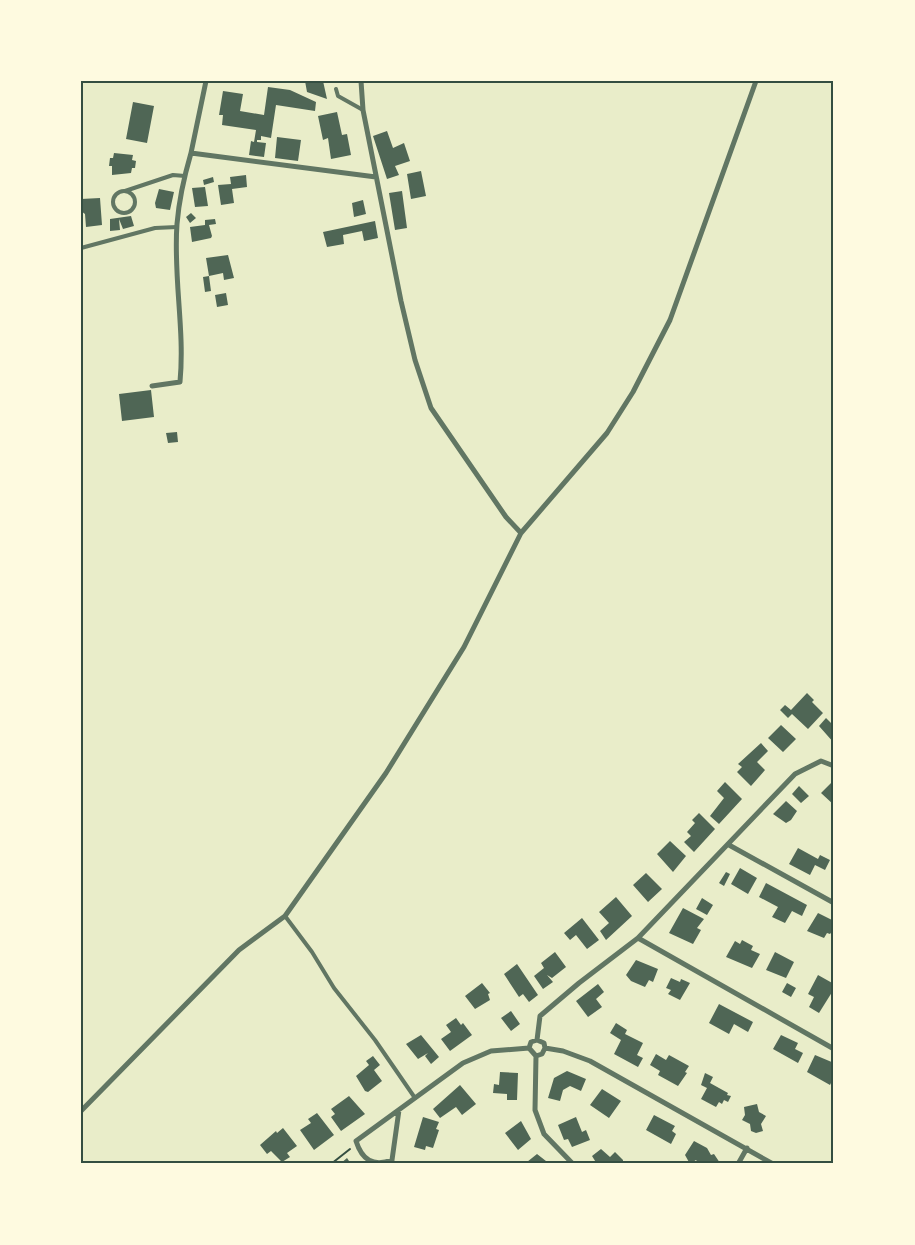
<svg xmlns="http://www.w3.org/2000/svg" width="915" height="1245" font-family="'Noto Sans',sans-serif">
<rect width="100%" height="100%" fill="#e9edc9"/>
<path fill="#4f6655" d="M305,81H323L327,99L307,92Z
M268,87L290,90L316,102L315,111L276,105L271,138L261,136V140H257V142L266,143L264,157L249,155L251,141L254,142L256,130L222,125L223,115H219L223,91L243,94L240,111L264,115Z
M133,102L154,106L147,143L126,139Z
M337,112L342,135L347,134L351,155L331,159L328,138L323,140L318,116Z
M387,131L393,148L404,143L410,161L395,166L399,175L387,179L373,136Z
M277,137L301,140L298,161L275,158Z
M114,153L133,155L132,160L136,161L135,168H132L131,173L112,175V166H109L110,158H113Z
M421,171L426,196L411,199L407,174Z
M246,175L247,187L232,189L234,203L221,205L218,185L231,184L230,177Z
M213,177L214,182L204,185L203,180Z
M205,187L208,206L195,207L192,188Z
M159,189L174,192L170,210L156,208L155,203Z
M402,191L407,228L395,230L389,193Z
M100,198L102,225L86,227L85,214L81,211V199Z
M363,200L366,214L354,217L352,203Z
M191,213L196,218L190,223L186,217Z
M131,216L134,226L123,229L119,219L120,230L110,231V219Z
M215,219L216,224L209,225L212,236L211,238L192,242L190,227L205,225V220Z
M375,221L378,238L364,241L362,231L343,235L344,244L327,247L323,232Z
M228,255L234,278L224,280L223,273L209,276L211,291L205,292L203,277L209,276L206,258Z
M226,293L228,305L217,307L215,295Z
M151,390L154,417L122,421L119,394Z
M177,432L178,442L168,443L166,433Z
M807,693L814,700L812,702L823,713L808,729L792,714L788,718L780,710L785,705L791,710Z
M826,718L834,726V743L819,726Z
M781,725L796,739L783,752L768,738Z
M761,743L768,751L757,762L765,770L751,786L737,772L742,767L738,764Z
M834,780V805L821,793Z
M725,782L742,799L719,824L710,816L724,798L717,791Z
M799,786L809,796L801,803L792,794Z
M786,801L797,811L791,820L786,823L773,814Z
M699,813L715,829L694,852L684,842L691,836L687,832L695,823L692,820Z
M670,841L686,856L673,872L657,854Z
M798,848L818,859L820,855L830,860L825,870L815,865L810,875L789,864Z
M740,868L757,878L748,894L731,884Z
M726,872L730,874L724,886L719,883Z
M646,873L662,889L648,902L633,885Z
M766,883L807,905L802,916L792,911L785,923L772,917L778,907L759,897Z
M616,897L632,916L606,940L600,931L609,923L599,912Z
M702,898L713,905L707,915L696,909Z
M683,908L704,919L697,928L701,930L693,944L669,933Z
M818,913L834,921V929L830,934L827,933L824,938L807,931Z
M582,918L599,940L587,949L576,935L570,940L564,933Z
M742,940L753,946L751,950L760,954L752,968L726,957L735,941L740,944Z
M555,952L566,967L552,978L547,975L553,982L543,989L534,976L544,968L541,963Z
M775,952L794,962L786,978L766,970Z
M636,960L658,969L653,982L649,980L645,987L631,981L626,975Z
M517,964L538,995L529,1002L523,994L519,997L504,974Z
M818,975L834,984V989L819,1013L809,1007L814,997L808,994Z
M671,978L680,982L681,979L690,983L680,1000L668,994L671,990L666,988Z
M482,983L490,993L488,994L490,1000L475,1009L465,996Z
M787,983L796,988L791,997L782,992Z
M598,984L604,992L596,999L602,1007L588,1017L576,1001Z
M719,1004L753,1022L748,1032L734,1024L729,1034L709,1023Z
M511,1011L520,1024L511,1031L501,1018Z
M456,1018L461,1025L463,1023L472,1035L450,1051L441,1039L451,1032L446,1025Z
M616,1023L627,1030L625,1034L643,1043L637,1055L643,1058L638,1067L614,1054L621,1040L610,1033Z
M421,1035L439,1057L431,1064L425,1056L428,1053L418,1059L406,1044Z
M781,1035L798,1043L795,1049L803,1053L798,1063L773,1049Z
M656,1054L666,1060L669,1055L689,1066L685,1072L687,1073L678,1086L658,1075L660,1071L650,1065Z
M815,1055L834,1063V1082L832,1081L830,1085L807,1072Z
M373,1056L380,1065L374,1070L382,1081L368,1092L365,1091L356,1076L369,1065L366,1061Z
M567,1071L586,1079L581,1091L570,1086L563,1090L560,1101L548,1098L554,1078Z
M500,1072L518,1073L517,1100H507V1094L493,1093L494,1084L499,1085Z
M705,1073L713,1077L710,1083L728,1093L727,1095L731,1096L728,1102L724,1100L722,1104L719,1102L716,1107L701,1099L707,1088L701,1085Z
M460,1085L476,1104L462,1115L456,1107L440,1118L433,1109Z
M602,1089L621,1101L609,1118L590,1105Z
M349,1096L365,1114L341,1131L331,1117L335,1114L331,1109Z
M757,1104L759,1112L766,1116L761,1124L763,1131L756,1133L751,1131L750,1124L742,1120L745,1115L744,1107Z
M317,1113L334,1135L314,1150L300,1130L311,1123L308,1119Z
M654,1115L675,1126L672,1131L676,1134L671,1144L646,1130Z
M423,1117L439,1122L436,1129L439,1130L433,1148L426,1146L425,1150L414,1147Z
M576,1117L582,1132L586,1130L590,1140L572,1147L568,1139L564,1140L558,1125Z
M521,1121L531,1139L518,1150L505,1133Z
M283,1128L297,1146L287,1153L290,1157L282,1162L271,1151L267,1154L260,1145L276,1131L277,1133Z
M694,1141L707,1148L711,1155L714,1154L720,1163L699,1164L696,1160L690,1164L685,1155Z
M601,1149L610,1157L615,1152L623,1160V1164H606L604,1162L597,1164L592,1156Z
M537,1154L546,1161L550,1164L527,1162Z
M347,1158L351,1164H340Z"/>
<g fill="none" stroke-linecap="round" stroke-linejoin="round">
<path stroke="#344e41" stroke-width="2" d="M331,1164L350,1149"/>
<path stroke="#617663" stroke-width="4" d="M336,89L338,96L363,110
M125,191L173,175L185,176
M113 202a11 11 0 1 1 22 0a11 11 0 1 1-22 0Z
M81,248L155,228L177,227
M285,916L312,952L334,988L375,1040L415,1098"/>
<path stroke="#617663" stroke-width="5" d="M206,81L191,153L376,177
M361,81L363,110L401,301L415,360L431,408L506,517L521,533
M152,386L180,382C185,329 173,277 177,224C179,200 184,177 191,153
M729,845L834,903
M638,938L834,1049
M537,1040L540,1016L579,983L638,938L795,774L821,761L834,766
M529,1048L531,1042L537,1040L544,1043L545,1048
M529,1048L536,1056L542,1054L545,1048
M545,1048L563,1051L590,1061L773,1164
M536,1056L535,1110L544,1134L573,1164
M81,1111L239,950L285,916L386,773L464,647L521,533L607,433L633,392L670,320L756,81
M392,1160C373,1167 362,1160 356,1141L463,1063L491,1051L529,1048
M392,1160L399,1110
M738,1164L747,1148"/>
</g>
<rect width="915" height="1245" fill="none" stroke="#fefae0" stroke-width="165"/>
<rect x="82" y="82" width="750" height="1080" fill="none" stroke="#344e41" stroke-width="2"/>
</svg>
